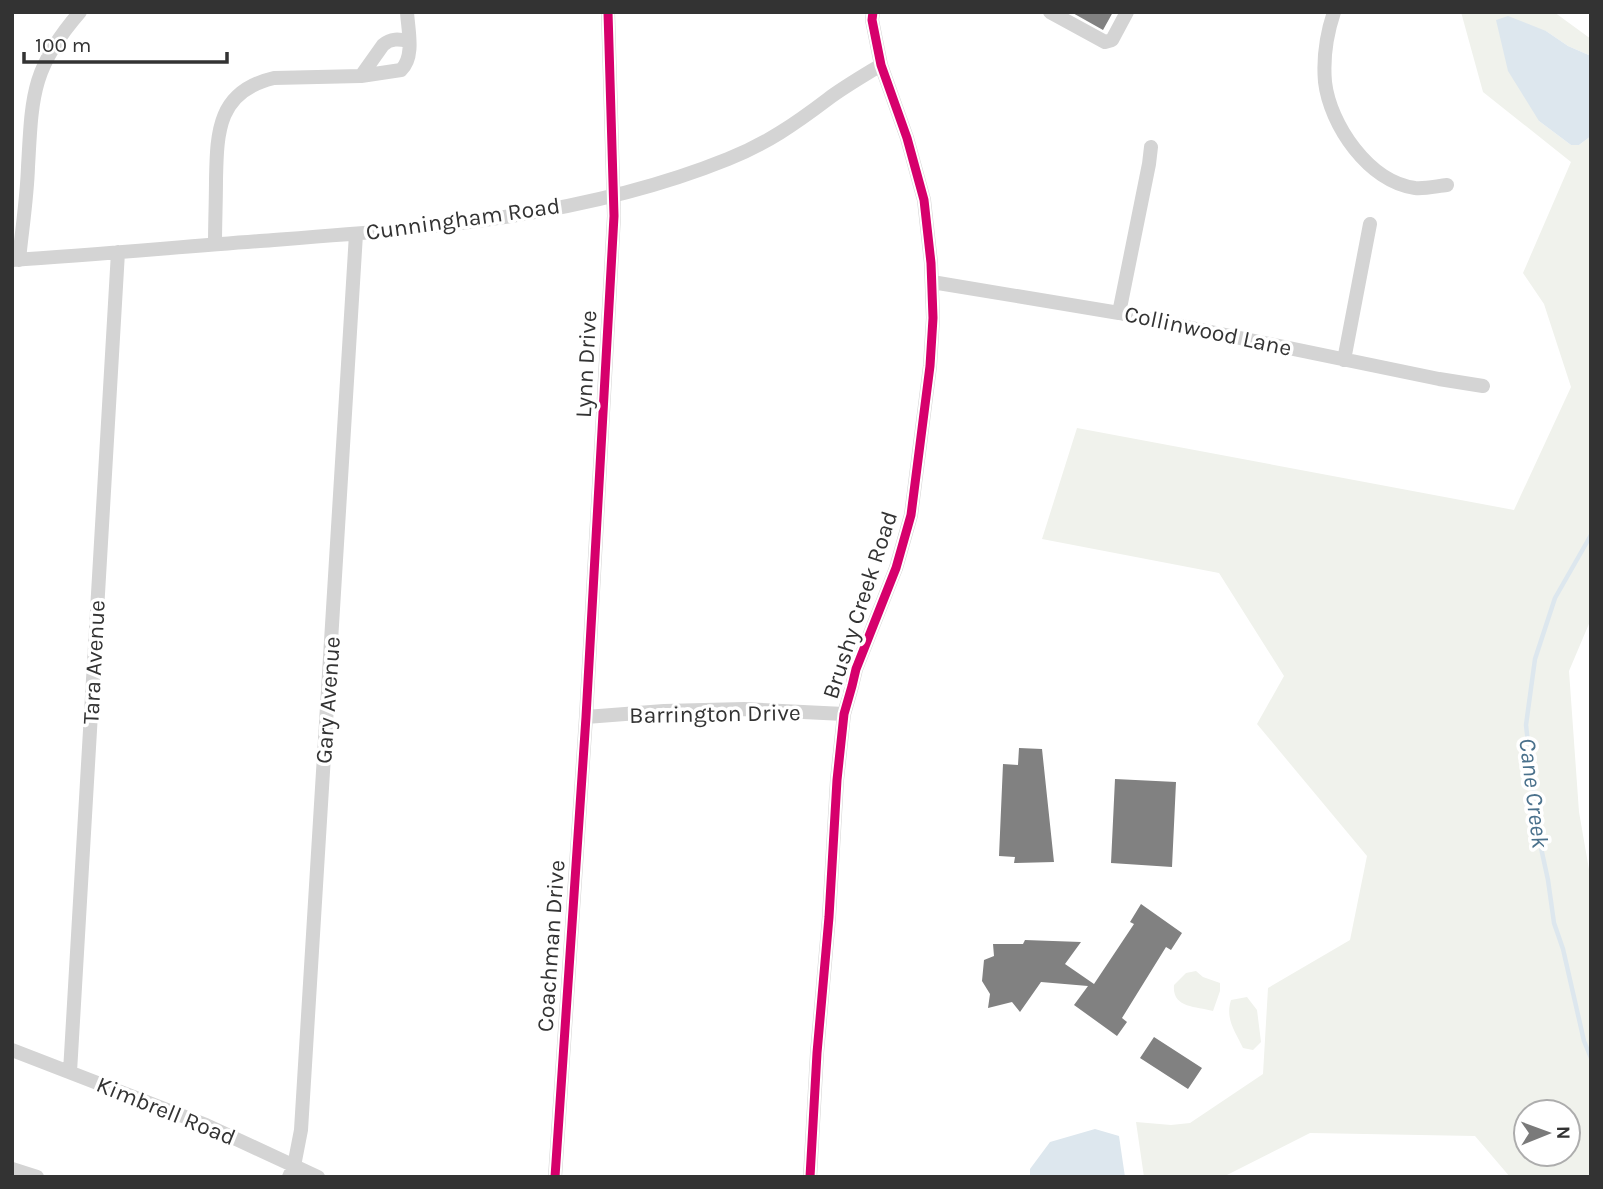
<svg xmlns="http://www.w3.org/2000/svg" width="1603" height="1189" font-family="Karla,sans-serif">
<rect width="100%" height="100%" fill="#fff"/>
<path fill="#f0f2ec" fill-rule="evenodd" d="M1461,12H1554L1591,39V56L1568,46L1546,31L1539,121L1571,145H1579L1591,136V619L1569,671L1579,812L1591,881V1177H1510L1475,1136L1310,1133L1223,1177H1144L1136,1122L1171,1125L1190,1123L1263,1074L1268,988L1350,940L1367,856L1257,724L1284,676L1219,573L1042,539L1077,428L1514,510L1571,387L1544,304L1523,273L1571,162L1483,92ZM1526,1112H1568V1154H1526Z
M1196,971L1203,977L1220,983V991L1213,1011C1195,1006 1172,1008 1174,985L1186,973Z
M1247,997L1257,1010L1261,1042L1253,1050L1243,1048C1235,1031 1225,1019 1231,1000Z"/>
<path fill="#dde7ee" d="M1508,16L1546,31L1568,46L1591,56V136L1579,145H1571L1539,121L1508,71L1496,20Z
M1095,1129L1119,1136L1125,1177H1030V1169L1050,1142Z"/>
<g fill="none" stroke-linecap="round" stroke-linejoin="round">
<path stroke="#dde7ee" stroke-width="4.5" d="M1591,535L1555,598L1535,659L1526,725L1538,834L1548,880L1554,923L1563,949L1584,1041L1591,1058"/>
</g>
<path fill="#818181" d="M1071,12H1113L1103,30Z
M1019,748L1042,749L1054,862L1014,863L1015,857L999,856L1003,764L1018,765Z
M1115,779L1176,782L1172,867L1111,863Z
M1141,904L1182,933L1171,950L1166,947L1122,1018L1127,1022L1117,1036L1074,1005L1088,986L1041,982L1020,1012L1012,1002L988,1008L990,994L982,981L984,960L994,956L993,944H1023L1025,940L1081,942L1065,964L1094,984L1134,924L1130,922Z
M1154,1037L1202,1068L1188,1089L1140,1058Z"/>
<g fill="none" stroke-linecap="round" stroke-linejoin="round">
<path stroke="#d4d4d4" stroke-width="14" d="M1050,12L1105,42L1112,40L1127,12
M1334,12C1327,33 1323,59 1325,82C1330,125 1369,182 1415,188C1425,189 1437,186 1447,185
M361,76L383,45C391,38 399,39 408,41
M215,244C215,222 216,201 216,179C217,131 218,91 274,78L361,76L401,70C415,57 408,30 407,12
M12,260C95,255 178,247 260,241C418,229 580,219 728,159C766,144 795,124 828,99C844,87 863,76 881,65
M19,260C22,229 27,198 28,167C32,97 31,68 80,12
M932,282L1119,313L1439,379L1483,386
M1119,313L1149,164L1151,147
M1344,360L1370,224
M586,717L664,711L744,709L844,714
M12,1050L206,1125L318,1177
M70,1072L118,252
M12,1169L37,1177
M289,1177L294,1166L301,1130L356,234
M555,1177L586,717L614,216L608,12
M810,1177L817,1053L829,917L837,780L844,714L852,686L856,669L896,568L911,515L930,366L933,318L931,263L924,200L907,138L881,65L872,20L873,12"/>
<defs>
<path id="cycleway" d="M555,1177L586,717L614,216L608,12
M810,1177L817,1053L829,917L837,780L844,714L852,686L856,669L896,568L911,515L930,366L933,318L931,263L924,200L907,138L881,65L872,20L873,12"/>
</defs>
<use href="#cycleway" stroke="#fff" stroke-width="13"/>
<use href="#cycleway" stroke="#d6006c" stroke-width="9"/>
</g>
<g text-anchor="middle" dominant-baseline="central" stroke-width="7" stroke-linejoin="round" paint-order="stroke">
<g font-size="23" fill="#333" stroke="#fff">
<text transform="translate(463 219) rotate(-8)">Cunningham Road</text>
<text transform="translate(1208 331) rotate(12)">Collinwood Lane</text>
<text transform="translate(586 364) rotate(-87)">Lynn Drive</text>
<text transform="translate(860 605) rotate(-72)">Brushy Creek Road</text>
<text transform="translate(94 662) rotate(-87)">Tara Avenue</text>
<text transform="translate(328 700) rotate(-86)">Gary Avenue</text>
<text transform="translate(715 714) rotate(-1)">Barrington Drive</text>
<text transform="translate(551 946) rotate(-86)">Coachman Drive</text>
<text transform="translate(166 1111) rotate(22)">Kimbrell Road</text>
</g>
<g font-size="24" font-style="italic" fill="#4a718c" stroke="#fff">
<text transform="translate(1534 793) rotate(83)">Cane Creek</text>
</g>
</g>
<rect width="1603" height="1189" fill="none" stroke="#333333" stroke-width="28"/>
<g transform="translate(1547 1133) rotate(89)"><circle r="33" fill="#ffffff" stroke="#adadad" stroke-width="2"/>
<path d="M0-5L12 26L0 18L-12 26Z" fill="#7a7a7a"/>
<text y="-10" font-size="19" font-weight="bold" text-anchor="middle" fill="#333333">N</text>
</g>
<path d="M24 52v10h203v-10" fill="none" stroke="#333333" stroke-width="3.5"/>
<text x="35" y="52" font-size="21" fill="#333333" stroke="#ffffff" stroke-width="5" paint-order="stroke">100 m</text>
</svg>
